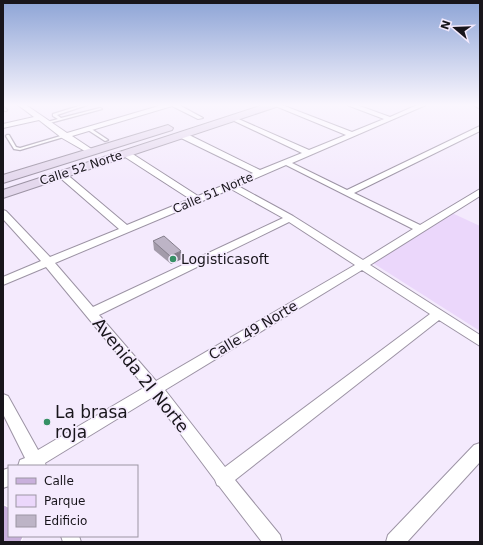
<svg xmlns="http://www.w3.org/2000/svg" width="483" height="545" font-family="'DejaVu Sans',sans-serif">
<rect width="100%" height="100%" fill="#f4eafd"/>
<path fill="#ebd7fb" d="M452,213L480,226V331L373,263Z"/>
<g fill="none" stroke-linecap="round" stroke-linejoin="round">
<defs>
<path id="service" d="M82,105H87L57,115L61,118L100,108L102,109L46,124L44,123L58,119L53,116V114Z
M3,106L7,110L6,111L3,110Z
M88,128H90L108,140L105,141L88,130Z
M7,135H9L16,147L20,148L64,135L67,136L20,150L14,149L6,136Z"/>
<path id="minor" d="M18,105H26L67,133L162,105H179L203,118L198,119L172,106L72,136L93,150L94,152L90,154L62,138L39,120L3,128V124L34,117Z
M273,105H282L352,132L384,119L347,105H357L390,117L417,105H426L292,163L347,190L480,126V131L354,193L420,225L480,189V196L370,265L480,335V346L439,320L235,480L280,535L282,542H262L219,486L217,485L215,480L153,397L45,463L46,466H18L20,460L25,458L3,414V394L8,396L38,450L145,387L46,267L3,285V277L41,261L3,219V210L6,211L50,257L119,229L58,176L57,174L58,172H64L127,225L190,199L122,155V151H128L198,196L253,173L179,137V133H185L260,170L302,153L230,119V117H234L309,150L346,135ZM286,165L413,229L363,260L293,216L238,186ZM231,189L283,218L93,307L55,263ZM289,222L355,265L156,381L99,315ZM362,270L430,314L225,467L165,390Z
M480,443V462L407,542H386L388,535L474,445Z
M9,468V486L3,488V470Z
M61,536H79L81,542H63Z"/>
<path id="secondary" d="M263,105H277L276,107L3,198V190Z
M473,105H480V109Z
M168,125L173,128L172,130L3,183V175Z"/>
<path id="primary" d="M3,505L9,508V536H23L20,542H3Z"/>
</defs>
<use href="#service" stroke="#9c93a4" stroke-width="2.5"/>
<use href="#minor" stroke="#9c93a4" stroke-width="2"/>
<use href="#secondary" stroke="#9c93a4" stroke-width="2"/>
<use href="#primary" stroke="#fff" stroke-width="2"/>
<use href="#service" fill="#fff" fill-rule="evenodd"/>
<use href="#minor" fill="#fff" fill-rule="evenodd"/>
<use href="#secondary" fill="#e4d8ed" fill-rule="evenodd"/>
<use href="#primary" fill="#c9b0dc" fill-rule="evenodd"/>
</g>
<path fill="#a39baa" d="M153,241L182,259L171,264L154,250Z"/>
<path fill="#847e8b" d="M181,251L182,259L171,264L170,256Z"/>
<path fill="#bdb4c6" stroke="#847e8b" d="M164,236L181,251L170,256L153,241Z"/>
<linearGradient id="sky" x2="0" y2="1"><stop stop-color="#8da4d6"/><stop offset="0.58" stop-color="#faf6fe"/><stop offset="1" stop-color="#faf6fe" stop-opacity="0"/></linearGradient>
<rect width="483" height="181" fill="url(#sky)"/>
<g fill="#369065" stroke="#f4eafd" stroke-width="1.5">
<circle cx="173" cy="259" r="4"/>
<circle cx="47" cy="422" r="4"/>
</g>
<g text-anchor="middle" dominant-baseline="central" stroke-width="3.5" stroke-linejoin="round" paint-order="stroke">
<g font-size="12" fill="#18151b" stroke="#f4eafd">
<text transform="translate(81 168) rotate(-18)">Calle 52 Norte</text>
<text transform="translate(213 193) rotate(-23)">Calle 51 Norte</text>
</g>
<g font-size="14" fill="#18151b" stroke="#f4eafd" text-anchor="start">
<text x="181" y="259">Logisticasoft</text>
</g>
<g font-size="14" fill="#18151b" stroke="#f4eafd">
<text transform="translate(253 330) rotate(-31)">Calle 49 Norte</text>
</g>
<g font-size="17" fill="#18151b" stroke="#f4eafd">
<text transform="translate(141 375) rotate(51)">Avenida 2I Norte</text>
</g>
<g font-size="17" fill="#18151b" stroke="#f4eafd" text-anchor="start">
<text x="55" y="412">La brasa<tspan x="55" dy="20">roja</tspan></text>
</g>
</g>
<rect width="483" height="545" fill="none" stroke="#18151b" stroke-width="8"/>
<rect x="8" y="465" width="130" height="72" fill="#f4eafd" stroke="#9c95a3"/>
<rect x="16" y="478" width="20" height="6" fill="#c9b0dc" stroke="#9c95a3"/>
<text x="44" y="485" font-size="12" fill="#18151b">Calle</text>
<rect x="16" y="495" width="20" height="12" fill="#ebd7fb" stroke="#9c95a3"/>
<text x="44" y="505" font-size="12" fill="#18151b">Parque</text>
<rect x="16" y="515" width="20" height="12" fill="#bdb4c6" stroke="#9c95a3"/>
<text x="44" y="525" font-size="12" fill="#18151b">Edificio</text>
<g transform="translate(455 28) rotate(289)" stroke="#f4eafd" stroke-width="3" paint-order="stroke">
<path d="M0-3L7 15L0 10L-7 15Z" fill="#18151b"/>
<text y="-6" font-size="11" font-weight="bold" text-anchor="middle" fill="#18151b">N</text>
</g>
</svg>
